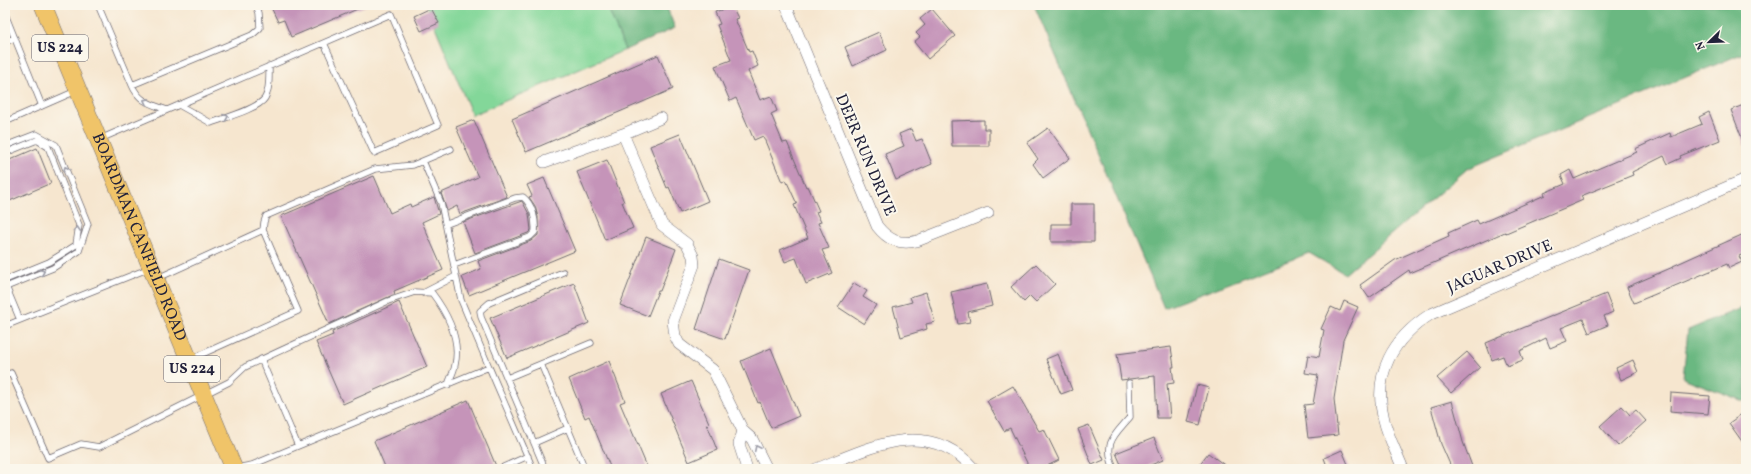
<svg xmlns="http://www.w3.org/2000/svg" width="1751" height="474" font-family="Vollkorn,serif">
<rect width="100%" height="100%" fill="#fbf7ec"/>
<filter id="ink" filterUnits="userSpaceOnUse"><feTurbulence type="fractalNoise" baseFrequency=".025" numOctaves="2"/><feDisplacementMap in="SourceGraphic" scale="8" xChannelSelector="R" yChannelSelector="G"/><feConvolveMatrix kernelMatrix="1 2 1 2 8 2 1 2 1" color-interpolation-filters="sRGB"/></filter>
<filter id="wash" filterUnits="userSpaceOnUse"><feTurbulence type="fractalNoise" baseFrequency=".012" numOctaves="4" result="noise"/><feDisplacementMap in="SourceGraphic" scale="16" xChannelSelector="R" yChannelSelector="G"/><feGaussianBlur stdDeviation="0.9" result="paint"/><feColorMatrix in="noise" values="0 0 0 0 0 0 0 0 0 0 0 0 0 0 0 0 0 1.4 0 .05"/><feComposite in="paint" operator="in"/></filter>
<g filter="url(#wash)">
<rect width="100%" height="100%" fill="#f6e6cf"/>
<path fill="#83d799" stroke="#527c6a" d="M426,5H607L625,50L472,115Z"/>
<path fill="#6ab881" stroke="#466d5e" d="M607,5H666L675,28L625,50Z
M1034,5H1746V52L1467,169L1345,274L1309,253L1164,308Z
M1746,306V402L1683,378L1688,330Z"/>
<g id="blocks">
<path fill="#c594b9" d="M270,5H367L291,37L284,20L278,22Z
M732,6L738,18L735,19L749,52L752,51L758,66L748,71L760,100L771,96L777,111L771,114L783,143L787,142L806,187L808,186L819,211L816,212L821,222L818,223L829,248L822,250L832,273L806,284L796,258L785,262L780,250L808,238L794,205L797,204L786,180L782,182L763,136L754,140L736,98L730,101L715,66L731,60L717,25L720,24L715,12Z
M431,8L439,23L421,31L414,16Z
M932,9L955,36L928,59L914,42L920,37L916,33L925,25L920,19Z
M879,32L887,50L853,66L845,47Z
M658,55L673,89L526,152L512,119Z
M1746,104V145L1745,146L1731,110Z
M1709,112L1720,140L1680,156L1681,158L1668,164L1664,156L1632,172L1633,175L1581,196L1583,200L1506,233L1505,232L1410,273L1409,270L1369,298L1360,285L1395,260L1449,236L1448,233L1477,220L1479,224L1545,195L1544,193L1565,184L1561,175L1570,170L1574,179L1637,152L1635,149L1670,133L1671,137L1702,124L1699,117Z
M474,120L507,197L460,214L457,206L447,211L441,193L478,177L456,127Z
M984,120V129H989V146H952L951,121Z
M1048,128L1070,158L1043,178L1033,164L1038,159L1027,143Z
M911,129L916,141L922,139L932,164L896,180L885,154L904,146L899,134Z
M680,134L708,201L680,213L669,187L667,188L650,146Z
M37,148L51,183L5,203V162Z
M607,160L624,202H622L633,228L605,240L577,172Z
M374,176L390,213L410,204L411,207L434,197L439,214L422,222L443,270L394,291L395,294L329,324L281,216Z
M544,178L575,251L469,295L462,277L481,269L478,261L531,241L538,235V217L535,206L529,197L532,196L527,185Z
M522,201L529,214L531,230L528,233L475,253L463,222Z
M1071,204H1094V242H1051V224H1071Z
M1746,233V253L1739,256L1742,262L1729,268L1727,264L1634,303L1627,287L1673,267V266Z
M646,237L676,249L660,291H658L648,316L620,305Z
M719,259L749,270L725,339L696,329Z
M1036,264L1055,284L1036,302L1030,296L1024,302L1011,287Z
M574,283L589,323L507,358L490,318Z
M854,283L867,291L863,297L876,305L864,324L838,307Z
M987,284L992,306L968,312L970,322L958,324L951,292Z
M926,292L935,322L926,324L927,329L901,337L893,307L912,302L910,297Z
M1606,294L1613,312L1604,316L1608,325L1589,333L1583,319L1561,328L1567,341L1550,348L1546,338L1520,351L1523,360L1507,366L1503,356L1492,360L1486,343Z
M1344,301L1358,307L1343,340L1334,399L1338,435L1308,438L1304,405L1313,404L1318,375L1305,373L1308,355L1319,357L1324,330L1321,329L1331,307L1340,311Z
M399,302L427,367L343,404L316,342L333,335L332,332Z
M1171,347L1174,367H1172L1174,383L1167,384L1170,418H1157L1155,376L1121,380L1117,354Z
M771,348L799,416L771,428L760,402L758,403L741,361Z
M1467,352L1480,367L1451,393L1437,378Z
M1058,354L1072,390L1061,394L1046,359Z
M1633,360L1638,372L1621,380L1616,368Z
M609,361L625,401L620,403L648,469H611L589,416L585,418L569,379Z
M691,381L709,423L707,424L717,450L689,462L661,394Z
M1197,385L1209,388L1200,425L1188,422Z
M1013,386L1039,431L1044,429L1059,460L1041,469H1030L1010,428L1004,431L987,401Z
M1671,393L1710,396L1708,414L1670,411Z
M468,400L496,466L495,469H386L374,441Z
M1452,401L1463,442L1473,469H1452L1441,444L1431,407Z
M1622,406L1630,415L1636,410L1646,421L1618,446L1600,426Z
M1746,411V447L1729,423Z
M1089,425L1104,460L1092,465L1078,429Z
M1154,438L1163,460L1141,469H1123L1116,453Z
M1342,450L1350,469H1328L1324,458Z
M1208,453L1230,469H1196Z"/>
</g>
</g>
<g filter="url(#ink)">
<use href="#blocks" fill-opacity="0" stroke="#6c676f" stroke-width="1"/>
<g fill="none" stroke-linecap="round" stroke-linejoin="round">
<defs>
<path id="service" d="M98,5L132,85L252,35L260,28L259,13L256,5
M5,14L42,106
M5,42L15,38
M132,85C139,102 151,104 167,110
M179,105L211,123C224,118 258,109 265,98C270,89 269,76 269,66
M5,122L76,91
M100,139L179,105L391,14L438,125L374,153L324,43
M5,146L36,134L56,145L88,224L79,251L53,268L6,287
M5,153L37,140L48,147L79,225L76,245L49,262L5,280
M423,161L441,203L461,300L489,367
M447,224L515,198L523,197C533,205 536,220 535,232L530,237L454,265
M263,230L264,222L266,216L375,169L413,165L451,149
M158,278L263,230L298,311L191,359
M5,284L20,320
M423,293L456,276
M5,326L150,268
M261,359L298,446
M541,364L585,469
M5,376L11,373L48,458L81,444L99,447L229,382L245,367L388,301L415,292L432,293C447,313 461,339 455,365C454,372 450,378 448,385
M507,378L591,343
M534,443L568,428
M236,468L252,465L489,367L533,469
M356,469H364
M499,469L528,456
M545,469L481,317L480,311L489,303L563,272
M1114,469C1103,442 1114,436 1130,417L1129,383"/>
<path id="minor" d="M786,5L877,226C888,240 899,245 917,241L988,213
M623,134L661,118
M544,162L623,134L662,225L687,244L693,256L694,265L673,321L675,336L679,344L713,370L743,431L752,439L767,469
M743,431L739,444L747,469
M816,469C870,448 927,416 974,469
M1403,469C1397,453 1388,437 1384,420C1372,374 1393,338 1431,314L1746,179"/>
<g id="primary">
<path id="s1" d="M43,5L234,469"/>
</g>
</defs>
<use href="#service" stroke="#6c676f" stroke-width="7"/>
<use href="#minor" stroke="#6c676f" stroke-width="12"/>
<use href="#primary" stroke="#6c676f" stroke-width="18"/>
<use href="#service" stroke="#fff" stroke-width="5.5"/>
<use href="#minor" stroke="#fff" stroke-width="11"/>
<use href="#primary" stroke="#f0c469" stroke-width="17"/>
</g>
<defs><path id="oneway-chevron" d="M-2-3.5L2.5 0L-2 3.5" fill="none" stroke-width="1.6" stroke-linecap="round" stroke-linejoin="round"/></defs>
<g stroke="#9c9ca7">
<use href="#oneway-chevron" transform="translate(146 101) rotate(-153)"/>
<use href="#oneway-chevron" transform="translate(226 117) rotate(-22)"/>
<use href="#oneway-chevron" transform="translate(66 169) rotate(-112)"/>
<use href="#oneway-chevron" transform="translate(77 229) rotate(-87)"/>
<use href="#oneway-chevron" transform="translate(42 272) rotate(-23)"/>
<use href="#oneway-chevron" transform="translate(757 448) rotate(-116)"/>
</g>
</g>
<g text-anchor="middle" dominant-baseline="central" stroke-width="4" stroke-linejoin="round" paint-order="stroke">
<g fill="#fbf7ec" stroke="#636270" stroke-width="1">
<rect x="32" y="35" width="56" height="26" rx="3"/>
<rect x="164" y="356" width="56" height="26" rx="3"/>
</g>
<g font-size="15" font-weight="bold" fill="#22223b">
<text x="60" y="48">US 224</text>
<text x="192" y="369">US 224</text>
</g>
<g font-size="16" fill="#22223b" stroke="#fbf7ec">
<text transform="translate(865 155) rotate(67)">DEER RUN DRIVE</text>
<text stroke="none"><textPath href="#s1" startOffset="251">BOARDMAN CANFIELD ROAD</textPath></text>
<text transform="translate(1500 267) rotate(-23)">JAGUAR DRIVE</text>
</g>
</g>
<rect width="1751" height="474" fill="none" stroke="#fbf7ec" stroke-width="20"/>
<g transform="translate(1709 42) rotate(247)" stroke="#fbf7ec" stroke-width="3" paint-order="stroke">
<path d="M0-3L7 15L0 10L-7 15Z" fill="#22223b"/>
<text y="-6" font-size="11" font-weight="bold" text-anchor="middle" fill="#22223b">N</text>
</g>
</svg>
